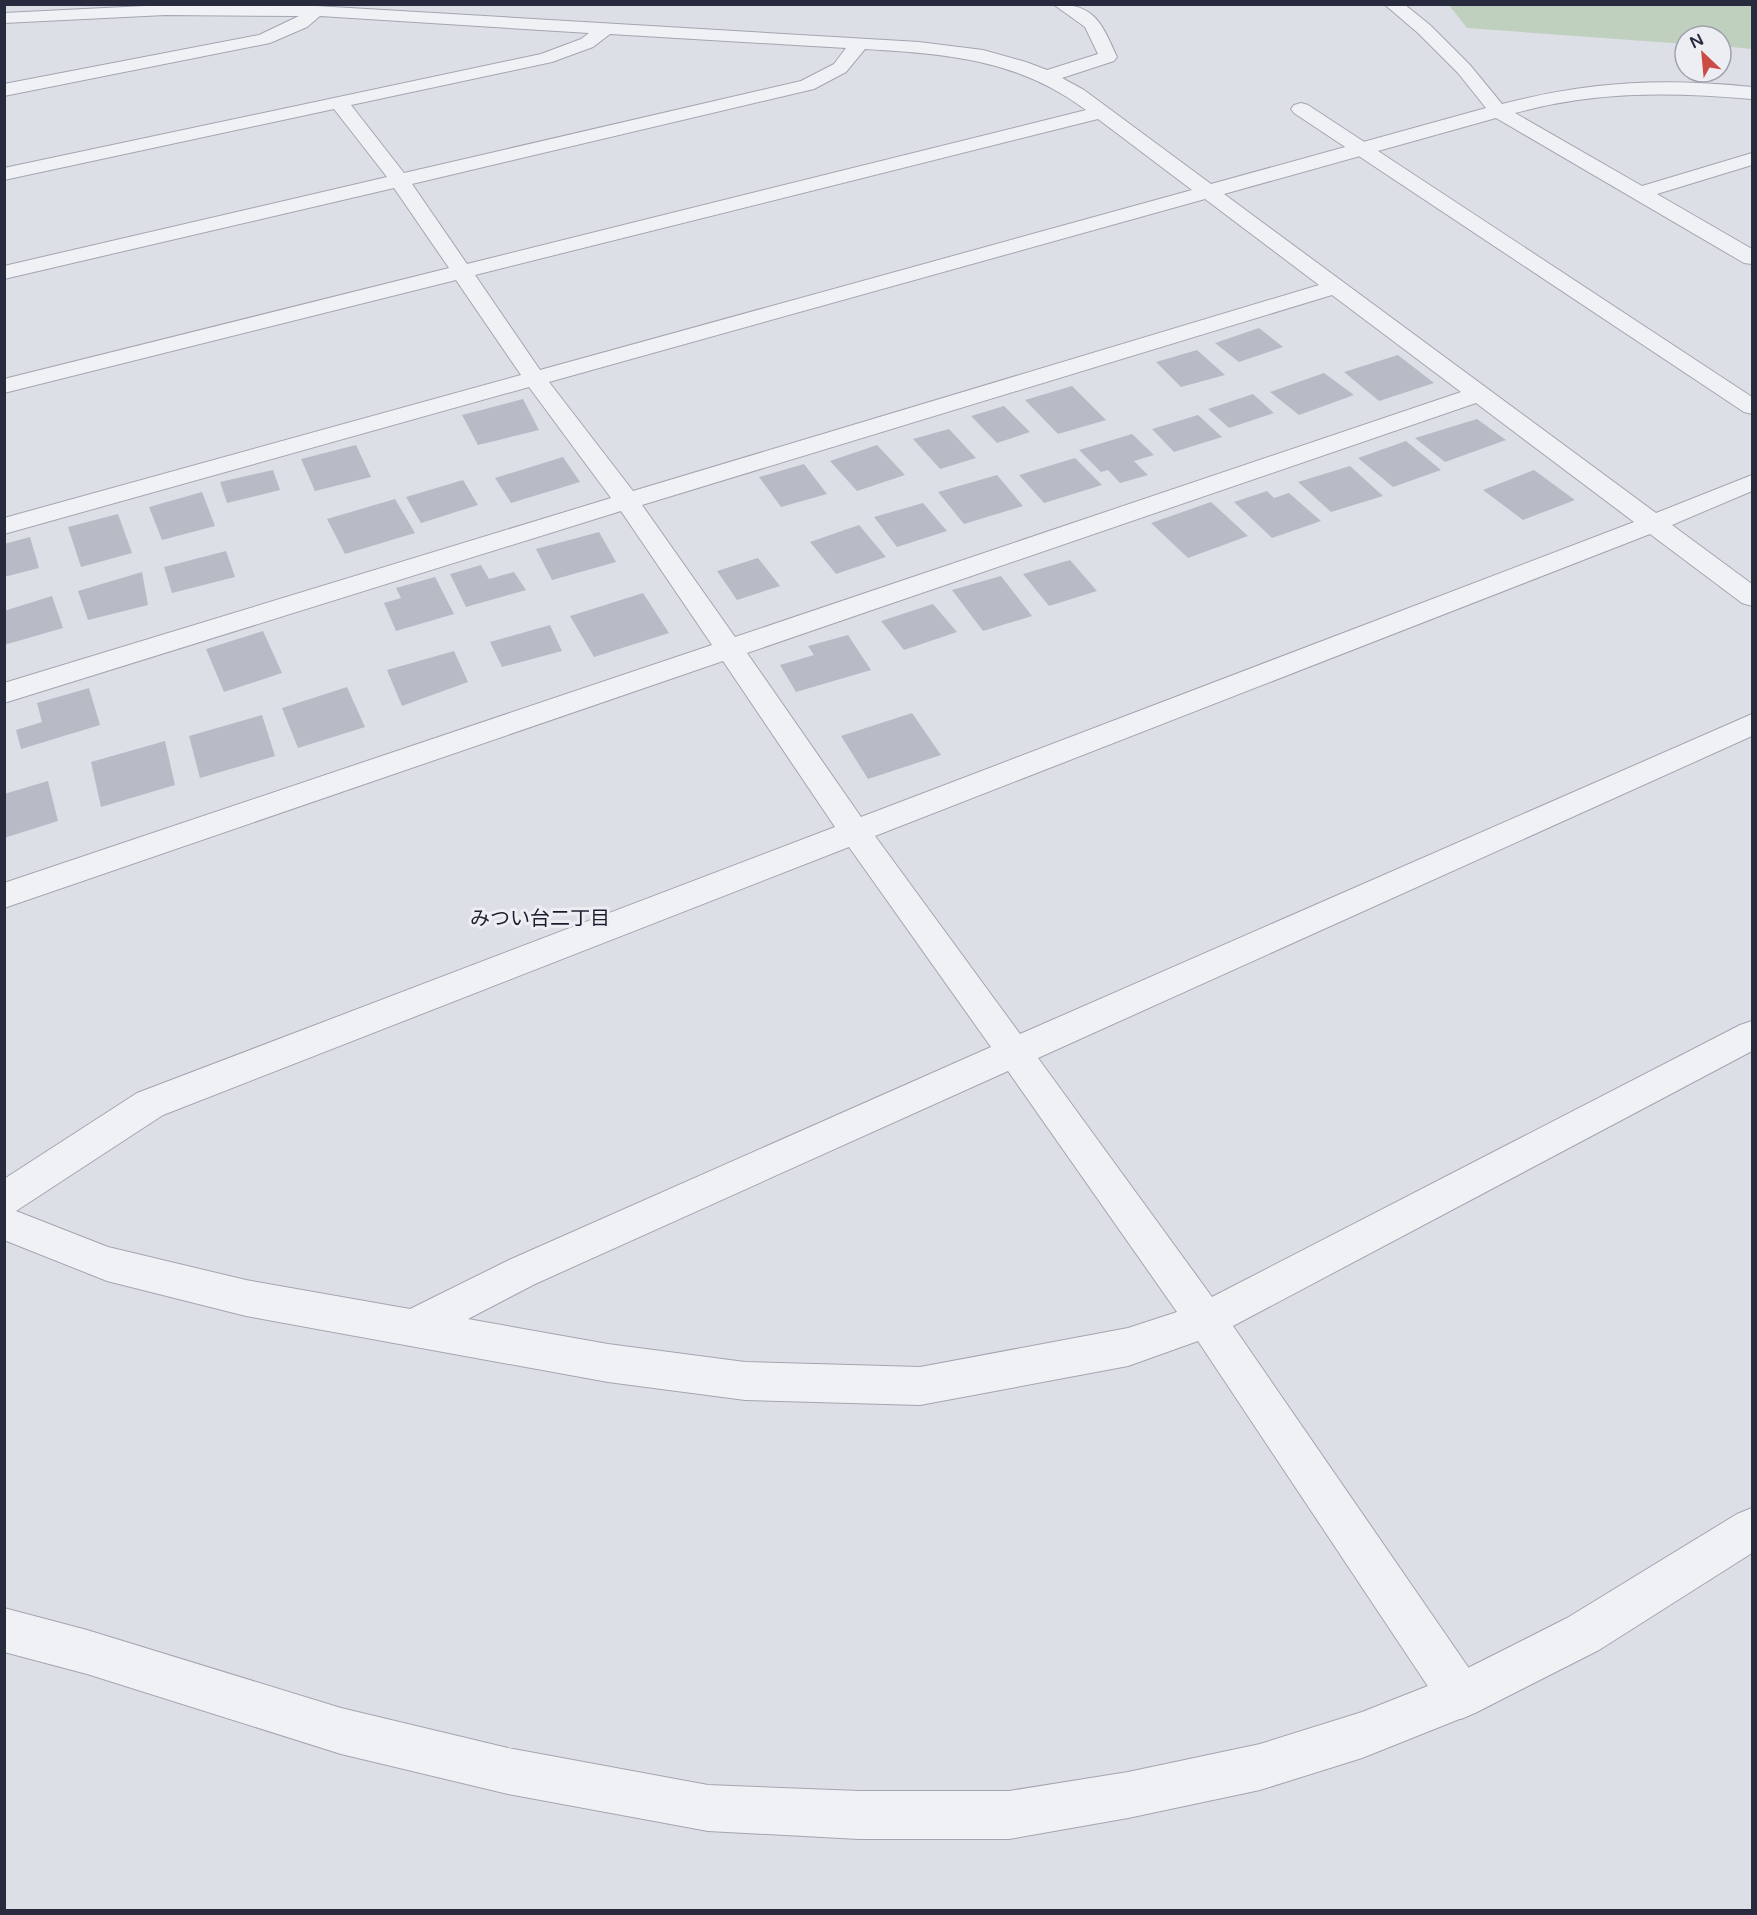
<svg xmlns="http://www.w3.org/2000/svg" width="1757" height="1915" font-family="'Varela Round','Noto Sans JP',sans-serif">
<rect width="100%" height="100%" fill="#dddfe7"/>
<path fill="#bfd0bf" d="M1449,5H1752V49L1721,46V36H1685V44L1467,28Z"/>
<path fill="#b8bac6" d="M1259,328L1283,347L1239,362L1215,343Z
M1197,350L1225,375L1181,387L1156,362Z
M1398,355L1434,383L1379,401L1344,372Z
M1324,373L1354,395L1299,415L1270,392Z
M1072,386L1106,420L1058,434L1025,400Z
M1253,394L1274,413L1229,428L1208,409Z
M523,399L539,430L478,445L462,415Z
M1004,406L1030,432L997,443L971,416Z
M1198,415L1222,437L1174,452L1152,429Z
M1477,419L1506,440L1445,462L1415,438Z
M949,429L976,458L940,469L913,439Z
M1132,434L1154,455L1134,461L1148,475L1120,483L1108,470L1101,472L1079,450Z
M1406,441L1441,470L1393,487L1358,458Z
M356,445L371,477L315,491L301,459Z
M877,445L905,475L857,491L830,461Z
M563,457L580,482L511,503L495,478Z
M1075,458L1102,485L1044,503L1019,475Z
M804,464L827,494L781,507L759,477Z
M1350,466L1383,496L1331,512L1298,482Z
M273,470L280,490L227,503L220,482Z
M1534,470L1575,500L1523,520L1483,490Z
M997,475L1023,506L964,524L938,492Z
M463,480L478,505L421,523L406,497Z
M1267,491L1274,498L1289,493L1321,521L1272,538L1234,502Z
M202,492L215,526L162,540L149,507Z
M395,499L415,533L345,554L327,519Z
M1211,502L1248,536L1188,558L1151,523Z
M923,503L947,531L897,547L874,517Z
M118,514L132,553L81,567L68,527Z
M859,525L886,557L836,574L810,542Z
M599,532L616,562L552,580L536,549Z
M30,537L39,568L4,577V544Z
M226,551L235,577L172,593L164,567Z
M758,558L780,586L737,600L717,571Z
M1070,560L1097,591L1049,606L1023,574Z
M481,565L489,579L514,572L526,590L466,607L450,574Z
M142,572L148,605L88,620L78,591Z
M1001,576L1032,616L983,631L952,590Z
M435,577L454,614L396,631L384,603L401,598L396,588Z
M643,593L669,633L594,657L570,616Z
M52,596L63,628L4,645V611Z
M933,604L957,632L904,650L881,621Z
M550,625L562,651L502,667L490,642Z
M263,631L282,673L224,692L206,649Z
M848,635L871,670L796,692L780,665L814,655L808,646Z
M454,651L468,682L402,706L387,670Z
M347,687L365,727L298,748L282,708Z
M89,688L100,725L21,749L16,730L42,722L37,703Z
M912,713L941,755L868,779L841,736Z
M262,715L275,756L200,778L189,736Z
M165,741L175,785L101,807L91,762Z
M48,781L58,821L4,838V794Z"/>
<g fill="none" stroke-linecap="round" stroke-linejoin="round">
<defs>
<path id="minor" d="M1053,4C1095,4 1101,22 1117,57L1114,61L1062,78L1084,90L1211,184L1486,108L1458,73L1418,33L1384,4H1404L1430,25L1470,65L1502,104C1591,81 1662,78 1752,87V99C1669,92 1596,91 1515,113L1642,186L1752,153V165L1657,194L1752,249V264L1744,263L1496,118L1224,194L1656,513L1752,475V491L1672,525L1752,584V606L1742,603L1650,534L875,836L1020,1034L1752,714V736L1038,1058L1212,1297L1740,1025L1752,1021V1051L1233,1326L1477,1680L1484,1696L1477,1712L1461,1719L1445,1712L1198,1341L1128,1366L920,1405L745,1400L608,1382L246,1316L107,1281L4,1240V1179L137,1093L835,827L723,661L4,908V883L712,645L621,511L4,703V683L611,498L529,387L4,534V518L521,375L456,280L4,393V379L449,268L394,188L4,279V266L387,177L334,109L4,180V168L541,54L581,39L589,33L320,16L307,27L270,43L4,96V84L259,35L299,16L165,15L4,23V13L165,5L316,6L919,42L983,50L1026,62L1047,70L1098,54L1085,27ZM610,34L846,48L834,64L801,81L404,173L351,105L552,62L593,47ZM865,49C947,54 1018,59 1086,110L467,264L412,184L814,89L846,72ZM1098,119L1192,190L540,370L475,275ZM1205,199L1319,285L633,491L549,382ZM1332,295L1461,392L735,637L642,505ZM1476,403L1634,522L861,817L747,653ZM849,847L991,1047L509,1260L410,1309L246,1280L108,1247L16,1211L163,1115ZM1008,1071L1177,1312L1128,1328L920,1367L745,1362L608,1344L468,1319L535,1284Z"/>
<path id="tertiary" d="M1301,103L1308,105L1752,397V414L1744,412L1294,113L1291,109L1294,105Z
M1752,1508V1553L1599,1650L1477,1712L1362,1758L1260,1790L1128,1818L1009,1839H859L708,1831L508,1794L341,1754L87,1674L4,1652V1608L87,1630L341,1708L508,1748L708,1785L859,1791H1009L1128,1772L1260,1744L1362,1712L1448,1678L1567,1618L1737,1514Z"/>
</defs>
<use href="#minor" stroke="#a3a5b1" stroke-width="2"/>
<use href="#tertiary" stroke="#a3a5b1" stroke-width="2"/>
<use href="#minor" fill="#f0f1f5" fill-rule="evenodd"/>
<use href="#tertiary" fill="#f0f1f5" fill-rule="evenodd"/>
</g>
<g text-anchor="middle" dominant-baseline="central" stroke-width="6" stroke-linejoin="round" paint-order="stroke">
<g font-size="20" fill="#1a1c2d" stroke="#edeef4">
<text x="540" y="919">みつい台二丁目</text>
</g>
</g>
<rect width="1757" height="1915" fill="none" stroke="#272b3d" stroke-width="12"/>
<g transform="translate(1703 54) rotate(334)"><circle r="28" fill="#edeef4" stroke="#9ea0ab" stroke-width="1.5"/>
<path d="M0-4.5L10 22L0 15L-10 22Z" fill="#ca4c44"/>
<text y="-9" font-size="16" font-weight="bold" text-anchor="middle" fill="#272b3d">N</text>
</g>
</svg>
